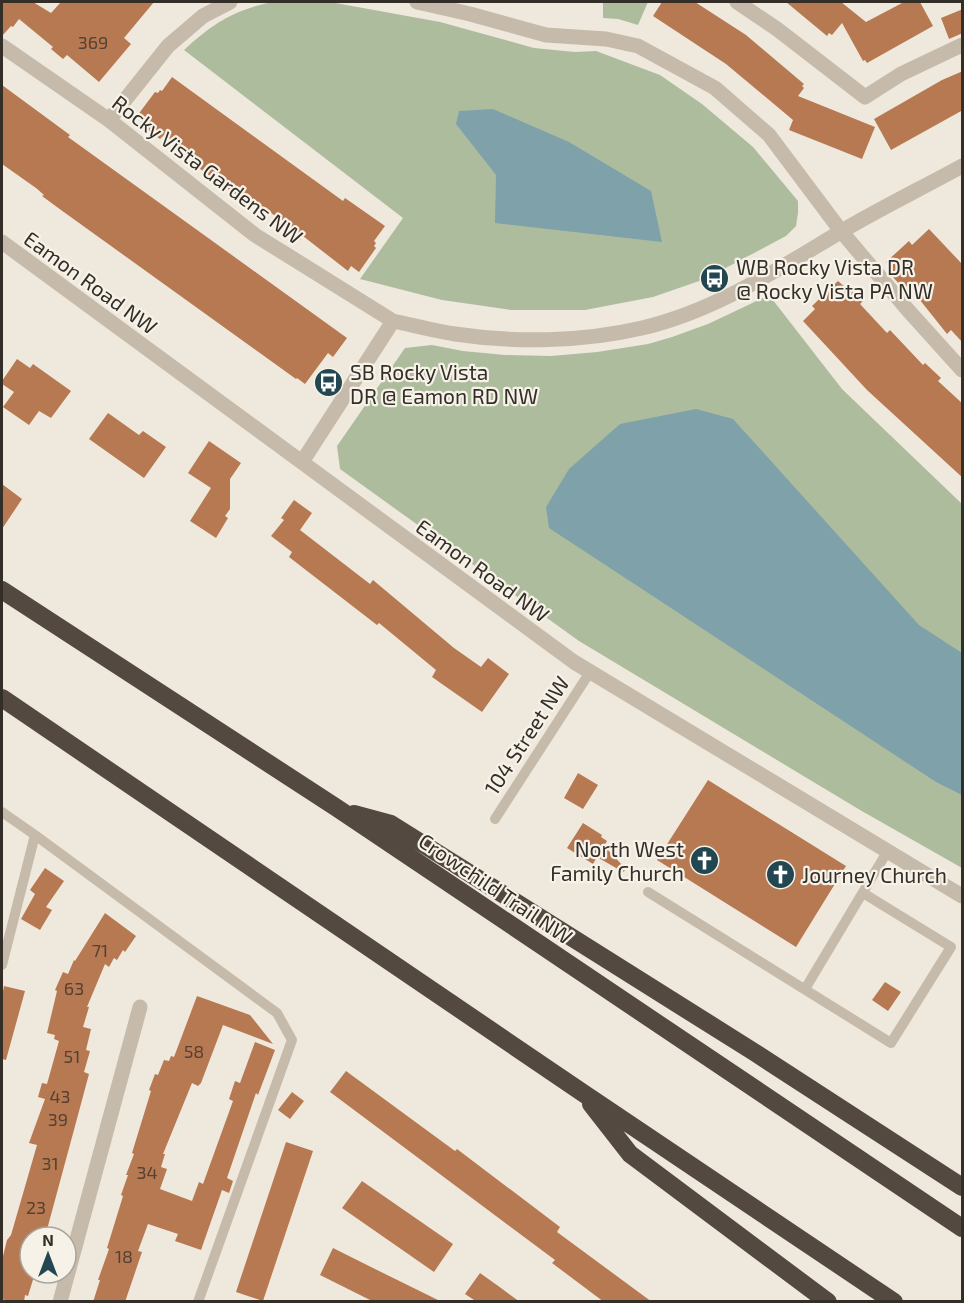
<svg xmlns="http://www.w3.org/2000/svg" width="964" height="1303" font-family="'Exo 2',sans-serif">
<rect width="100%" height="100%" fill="#efe9dd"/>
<path fill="#aebc9e" d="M272,2H330L440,22L534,48L575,52L596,51L660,75L702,104L753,147L798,201V213L796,226L786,236L705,279L653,297L585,310H511L442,300L360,279L403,218L184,50C212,24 234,10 272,2Z
M603,2H648L638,25L618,19L603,18Z
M769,295L842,389L962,504V868L860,810L579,641L340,469L337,446L405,348L432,345L463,351L505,355L551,356L597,352L648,344L672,337L708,324Z"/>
<path fill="#7fa1a9" d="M493,109L569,142L651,191L662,242L495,223L496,175L456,124L459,111Z
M696,409L733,419L919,625L962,653V795L936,782L549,528L546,507L569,469L620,424Z"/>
<path fill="#b77952" d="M2,2H33L51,13L61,2H154L124,38L131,44L99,82L67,55L63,59L51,49L53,47L19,19L13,27L11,26L2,36Z
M662,2H695L746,35L804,84L802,86L804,88L798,96L875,127L862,159L789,130L793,120L726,64L653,16Z
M786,2H841L866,22L904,2H920L933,26L867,63L865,60L863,61L842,23L832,35L829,33L827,36Z
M963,9V33L949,39L941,18Z
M963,71V110L891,150L874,119L942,80Z
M172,77L343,201L345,198L385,226L374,241L376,243L374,246L376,248L359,272L351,266L348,271L303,236L300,240L282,227L285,223L253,200L249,204L192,163L195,159L164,135L160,139L142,126L145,122L137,116L155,92L158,93L160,90L162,91Z
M2,85L70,135L68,137L347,338L333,357L328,353L305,384L297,378L296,379L61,210L42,196L44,195L36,188L2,164Z
M929,229L963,265V343L951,330L947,334L908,285L904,289L889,273L893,269L886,262L909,241L912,245Z
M838,281L845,287L848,285L863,301L860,304L887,333L890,330L923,365L925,363L941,378L938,381L963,404V478L867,390L803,321L815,309L812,306Z
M17,359L30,368L33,364L71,391L51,418L39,411L29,425L3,407L14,392L2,384V381Z
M108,413L139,435L143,431L166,447L144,478L89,439Z
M209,441L241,463L230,479V509L225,516L228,518L216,538L190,521L211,488L188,473Z
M2,484L22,499L2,529Z
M294,500L312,513L300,530L370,584L373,580L454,648L481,667L488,658L509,674L482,712L432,677L436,670L379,623L377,625L289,557L292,552L271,536L284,520L281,518Z
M578,773L598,785L583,809L564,798Z
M708,780L846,866L796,947L657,860Z
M583,823L602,835L601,837L607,841L604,846L626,869L623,872L597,857L593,864L567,848Z
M45,868L64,881L46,907L52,910L40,930L21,919L35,894L30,890Z
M105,913L136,936L125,952L123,950L117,960L114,958L109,967L105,964L87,1007H89L83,1027L91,1029L86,1050L90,1051L84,1072L89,1074L78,1115L45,1237H30V1273H35L28,1296L25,1295L24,1302H10L2,1299V1260L7,1240L11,1235L37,1145L29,1143L45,1099L38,1097L42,1083L47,1084L59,1041L54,1039L55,1035L47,1033L57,991L55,990L63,972L68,974L74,960L75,961Z
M885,982L901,992L888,1011L872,1000Z
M4,986L25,991L6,1060L2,1059V996Z
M197,996L250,1015L273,1044L223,1025L201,1083L198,1086L192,1083L163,1154H165L161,1167L167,1169L160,1189L192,1201L199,1182L203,1184L233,1101L229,1099L235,1081L240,1083L255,1042L275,1050L258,1095L256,1093L227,1178L233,1181L229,1193L222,1190L201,1250L175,1241L178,1234L148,1224L138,1251L142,1252L125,1302H93L100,1280H98L109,1249L107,1248L123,1196L121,1195L128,1175H126L134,1154L132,1153L151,1091L149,1090L155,1074L158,1075L164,1060L169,1061L171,1056L174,1057Z
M346,1071L455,1151L457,1149L560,1227L557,1232L652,1302H604L552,1263L555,1260L330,1092Z
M292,1092L304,1101L290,1119L278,1110Z
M286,1142L313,1151L263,1301L236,1292Z
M362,1181L453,1244L434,1272L342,1208Z
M333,1248L373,1268L442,1302H374L320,1275Z
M480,1273L501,1288L520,1302H477L465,1294Z"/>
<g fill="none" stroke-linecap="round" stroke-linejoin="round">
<path stroke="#c6bbaa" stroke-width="10" d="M2,812L35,835
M495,819L590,672
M648,892L891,1043L951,947L863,893
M2,965L35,835L277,1013L292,1040L198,1302
M805,989L887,852"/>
<path stroke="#c6bbaa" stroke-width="15" d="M417,2L470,14L546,35L606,39L638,46L715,88L769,135L841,231L907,309L962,370
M737,2L777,29L865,97L901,74L962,45
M2,46L109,120L255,235L393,321
M109,120L168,46L203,16L230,2
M2,242L574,662L962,896
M302,462L393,321C413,325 434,331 455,334C515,343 582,342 642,328C715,311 778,269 842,231C881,208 922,188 962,166
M60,1302L140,1007"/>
<path stroke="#544941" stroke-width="18" d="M2,590L337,808L962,1228
M2,698L583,1093L894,1302
M354,814L391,824L754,1052L962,1187
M591,1104L630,1154L828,1302"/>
</g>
<defs>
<symbol id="bus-disc" viewBox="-11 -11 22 22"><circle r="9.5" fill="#234750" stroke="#f7f2e8"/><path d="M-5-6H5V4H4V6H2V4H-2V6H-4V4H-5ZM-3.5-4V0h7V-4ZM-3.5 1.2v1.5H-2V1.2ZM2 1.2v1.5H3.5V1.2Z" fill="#fff"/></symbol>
<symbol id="church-disc" viewBox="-11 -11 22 22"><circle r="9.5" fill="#234750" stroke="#f7f2e8"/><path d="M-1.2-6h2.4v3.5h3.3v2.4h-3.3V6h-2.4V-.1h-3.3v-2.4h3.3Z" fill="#fff"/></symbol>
</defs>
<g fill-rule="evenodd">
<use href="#bus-disc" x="698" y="262" width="33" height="33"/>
<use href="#bus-disc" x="312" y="366" width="33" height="33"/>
<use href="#church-disc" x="688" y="844" width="33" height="33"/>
<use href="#church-disc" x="764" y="858" width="33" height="33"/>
</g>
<g text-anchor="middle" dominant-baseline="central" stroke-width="4.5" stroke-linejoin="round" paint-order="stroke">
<g font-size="18" fill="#554133">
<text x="93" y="42">369</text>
<text x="100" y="950">71</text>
<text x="74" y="988">63</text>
<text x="194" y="1051">58</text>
<text x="72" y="1056">51</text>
<text x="60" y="1096">43</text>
<text x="58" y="1119">39</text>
<text x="50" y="1163">31</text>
<text x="147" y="1172">34</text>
<text x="36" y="1207">23</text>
<text x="124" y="1256">18</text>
</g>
<g font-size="21" fill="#342e29" stroke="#f7f2e8">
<text transform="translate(208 169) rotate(37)">Rocky Vista Gardens NW</text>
<text transform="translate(91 282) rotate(36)">Eamon Road NW</text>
<text transform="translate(483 570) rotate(36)">Eamon Road NW</text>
<text transform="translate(526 735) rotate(-57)">104 Street NW</text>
<text transform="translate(496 888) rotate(34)">Crowchild Trail NW</text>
</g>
<g font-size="21" fill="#342e29" stroke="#f7f2e8" text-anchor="start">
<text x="736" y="266">WB Rocky Vista DR<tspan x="736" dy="24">@ Rocky Vista PA NW</tspan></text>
<text x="350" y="371">SB Rocky Vista<tspan x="350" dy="24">DR @ Eamon RD NW</tspan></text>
<text x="684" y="848" text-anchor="end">North West<tspan x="684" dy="24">Family Church</tspan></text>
<text x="802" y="874">Journey Church</text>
</g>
</g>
<rect width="964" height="1303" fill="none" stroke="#342e29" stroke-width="6"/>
<g transform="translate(48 1255)"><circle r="28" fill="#f7f2e8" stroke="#a9a49c" stroke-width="1.5"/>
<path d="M0-4.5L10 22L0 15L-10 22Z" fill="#234750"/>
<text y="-9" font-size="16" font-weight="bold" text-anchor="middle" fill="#342e29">N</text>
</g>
</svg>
